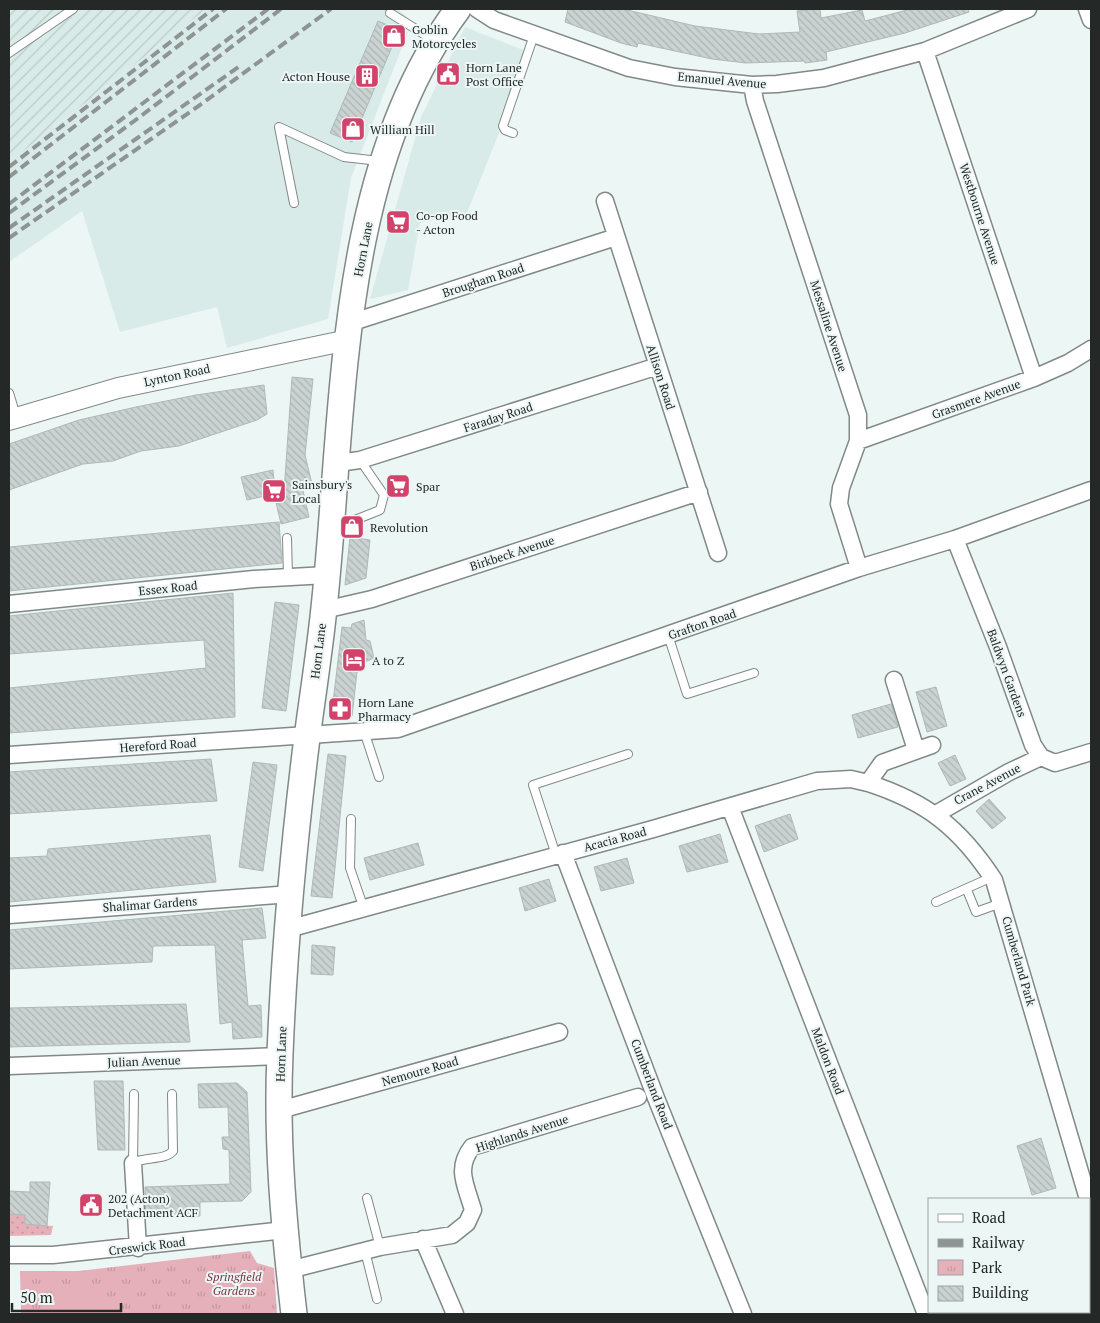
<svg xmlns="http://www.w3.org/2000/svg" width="1100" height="1323" font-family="'PT Serif',serif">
<defs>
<pattern id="industrial-furrows" width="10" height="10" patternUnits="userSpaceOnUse" patternTransform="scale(1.25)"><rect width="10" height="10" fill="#d9ebe8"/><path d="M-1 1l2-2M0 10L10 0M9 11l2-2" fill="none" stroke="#bacac7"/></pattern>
<pattern id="grass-dots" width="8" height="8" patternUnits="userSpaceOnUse" patternTransform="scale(1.25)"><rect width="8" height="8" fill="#e5b0b9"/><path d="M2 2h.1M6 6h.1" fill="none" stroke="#c4979f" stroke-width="1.8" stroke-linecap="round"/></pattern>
<pattern id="park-tufts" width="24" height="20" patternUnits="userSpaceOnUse" patternTransform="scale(1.25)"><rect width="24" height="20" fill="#e5b0b9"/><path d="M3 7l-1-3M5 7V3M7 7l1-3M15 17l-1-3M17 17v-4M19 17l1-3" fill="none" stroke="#c4979f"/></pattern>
<pattern id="building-back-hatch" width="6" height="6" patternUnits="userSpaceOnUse" patternTransform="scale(1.25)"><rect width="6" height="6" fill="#cad3d1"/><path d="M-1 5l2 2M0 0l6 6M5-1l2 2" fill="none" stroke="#adb5b3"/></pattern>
</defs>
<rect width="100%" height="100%" fill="#ecf6f4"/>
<path fill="#d9ebe8" d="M206,9H398L409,19L401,28L408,32L351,178L328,319L227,348L217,307L120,332L82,211L9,262V162Z
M465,27L531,53L467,213L420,223L408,290L370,299L421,117Z"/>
<path fill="url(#industrial-furrows)" d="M9,9H206L9,162Z"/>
<path fill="url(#grass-dots)" d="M9,1214L25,1215V1224L53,1226L51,1235L9,1236Z"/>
<path fill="url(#park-tufts)" d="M250,1251L257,1263L274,1268L277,1314H21L20,1271H79Z"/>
<path fill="#e5b0b9" d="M103,1290L105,1314H56L54,1292Z"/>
<path fill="url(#building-back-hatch)" stroke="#b0b9b7" d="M568,9H623L695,26L759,34L800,32L797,11L816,9H820L821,18L862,10L865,21L911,9H968L969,12L905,33L826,52L827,60L805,63L804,61L746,63L712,59L638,43L637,47L621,43L565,22Z
M378,21L399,30L352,142L330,133Z
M292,377L313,379L305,455L312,484L302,486L309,517L281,524L274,494L247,500L241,477L273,470L275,492H284Z
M264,385L267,414L257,420L179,446L141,451L113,461L83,464L9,490V444L79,420L136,407L196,395Z
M279,522L282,563L9,591V547Z
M350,537L370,540L366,578L345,585Z
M233,593L235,717L9,733V688L206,668L204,640L9,654V616Z
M275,602L299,605L286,711L262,708Z
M364,620L366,640L370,641L374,658L362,663V670L357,672L352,716L334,717L332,711L342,627L351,628L352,624Z
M936,687L947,726L927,732L916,692Z
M891,704L898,727L858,738L852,715Z
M328,754L346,756L332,898L311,896Z
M955,755L966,779L950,786L938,763Z
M211,759L217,801L9,814V772Z
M253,762L277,765L263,871L239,867Z
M989,799L1006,818L992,829L976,811Z
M790,814L798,839L764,852L755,826Z
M720,834L728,862L687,872L679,846Z
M210,835L216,882L9,902V858L47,856L48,849Z
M418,843L424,865L370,880L364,858Z
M627,858L634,883L601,891L594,867Z
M549,879L556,901L525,911L519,888Z
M262,908L266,938L242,940L248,1006L261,1005L262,1037L233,1039L232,1022L220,1024L215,945L153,946L152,962L9,969V930Z
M312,945L335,947L333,975L311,974Z
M186,1004L190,1042L9,1047V1008Z
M94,1081H123L125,1150H98Z
M237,1083L247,1092L251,1192L242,1201L200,1202V1216L146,1218L145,1187L230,1184L229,1150L223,1149L222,1137H229L228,1107L199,1108L198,1084Z
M1041,1138L1056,1188L1032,1195L1017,1146Z
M30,1182H50L47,1226L25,1224V1215L9,1214V1191L30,1192Z"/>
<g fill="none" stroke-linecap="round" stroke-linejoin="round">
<defs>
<path id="service" d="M390,13L435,41
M9,53L73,9
M513,133L505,130L503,126L534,35
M294,203L279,127L344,157L379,161
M9,393L16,416
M335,522L355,520L380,510L384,495L360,460
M287,538L288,577
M668,635L687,694L754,673
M364,731L379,777
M351,819L350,868L364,909
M556,855L533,785L628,754
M967,890L976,912L1001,903
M936,902L992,877
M134,1094L133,1163C145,1156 164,1161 173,1151L172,1094
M367,1198L380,1247
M365,1251L377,1299"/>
<path id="minor" d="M477,9L494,20L629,68L675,77L752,85L777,84L824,78L925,51L1028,9
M1087,9L1091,20
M925,51L1034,378
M752,85L755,101L858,415V441L841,488L839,504L859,568
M605,201L718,553
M350,323L616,237
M858,441L1034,378L1068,363L1091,349
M337,463L360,460L658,366
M955,539L998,647L1033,745L1041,757L1055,763L1091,752
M9,604L254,579L327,575
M324,610L372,599L699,492
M894,680L916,750
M9,755L398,729L859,568L955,539L1091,490
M868,783C927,802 960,828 994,880L1088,1199
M730,807L926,1314
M936,814L1009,772L1041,757
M563,853L656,1098L743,1314
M9,915L291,894
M288,929L653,829L817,781L851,779L868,783L882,763L932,745
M9,1066L280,1056
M280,1110L559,1032
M133,1163L138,1248
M423,1239L455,1314
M9,1255H53L285,1230
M1089,1259L1091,1258
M289,1270L380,1247L452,1235L467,1223L473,1210C466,1185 455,1169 472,1147L638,1097
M980,1314L985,1312"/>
<path id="tertiary" d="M9,420L118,388L348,340"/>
<path id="primary" d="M294,1314C284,1228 276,1141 280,1054C284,954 293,853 305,754C311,705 319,657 324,608C345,414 336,172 458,9"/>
</defs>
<use href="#service" stroke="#818987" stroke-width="10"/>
<use href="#minor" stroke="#818987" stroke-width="19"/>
<use href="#tertiary" stroke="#818987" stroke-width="22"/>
<use href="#primary" stroke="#818987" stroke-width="28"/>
<use href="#service" stroke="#fff" stroke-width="8"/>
<use href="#minor" stroke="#fff" stroke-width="16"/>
<use href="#tertiary" stroke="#fff" stroke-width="20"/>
<use href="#primary" stroke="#fff" stroke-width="25"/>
<path stroke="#8d9493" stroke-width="4" stroke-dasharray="10 5" stroke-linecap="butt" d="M9,167L213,9
M9,177L226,9
M9,204L268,9
M9,213L141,116L281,9
M9,228L240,66
M9,238L200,105L331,9"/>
</g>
<defs>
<symbol id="shop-square" viewBox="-11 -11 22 22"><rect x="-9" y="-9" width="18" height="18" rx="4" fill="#d2436c" stroke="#ecf6f4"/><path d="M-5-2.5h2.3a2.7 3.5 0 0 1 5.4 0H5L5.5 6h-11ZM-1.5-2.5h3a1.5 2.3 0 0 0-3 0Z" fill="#fff"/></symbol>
<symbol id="civic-square" viewBox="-11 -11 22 22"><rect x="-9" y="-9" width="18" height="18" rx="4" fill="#d2436c" stroke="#ecf6f4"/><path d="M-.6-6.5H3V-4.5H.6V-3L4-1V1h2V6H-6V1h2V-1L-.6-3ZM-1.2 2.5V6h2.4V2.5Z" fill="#fff"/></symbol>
<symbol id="building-square" viewBox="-11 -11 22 22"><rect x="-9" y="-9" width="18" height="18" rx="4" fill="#d2436c" stroke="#ecf6f4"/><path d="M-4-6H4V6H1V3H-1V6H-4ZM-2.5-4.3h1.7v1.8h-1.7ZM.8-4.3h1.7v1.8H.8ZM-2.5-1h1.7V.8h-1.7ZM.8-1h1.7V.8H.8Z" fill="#fff"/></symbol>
<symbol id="supermarket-square" viewBox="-11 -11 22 22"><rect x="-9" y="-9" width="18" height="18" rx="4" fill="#d2436c" stroke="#ecf6f4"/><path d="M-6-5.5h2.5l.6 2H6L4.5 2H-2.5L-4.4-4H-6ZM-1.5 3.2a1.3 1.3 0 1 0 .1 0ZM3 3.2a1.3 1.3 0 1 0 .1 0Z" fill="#fff"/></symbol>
<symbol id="hotel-square" viewBox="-11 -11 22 22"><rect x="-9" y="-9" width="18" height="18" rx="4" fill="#d2436c" stroke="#ecf6f4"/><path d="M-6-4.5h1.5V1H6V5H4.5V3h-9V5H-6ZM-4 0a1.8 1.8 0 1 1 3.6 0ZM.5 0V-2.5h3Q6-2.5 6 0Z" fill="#fff"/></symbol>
<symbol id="pharmacy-square" viewBox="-11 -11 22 22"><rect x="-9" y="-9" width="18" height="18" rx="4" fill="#d2436c" stroke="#ecf6f4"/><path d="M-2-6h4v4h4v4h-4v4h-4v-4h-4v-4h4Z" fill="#fff"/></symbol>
</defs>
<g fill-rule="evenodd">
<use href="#shop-square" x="380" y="22" width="28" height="28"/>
<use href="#civic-square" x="434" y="60" width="28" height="28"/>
<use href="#building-square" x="353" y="62" width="28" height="28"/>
<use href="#shop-square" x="339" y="115" width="28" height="28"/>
<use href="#supermarket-square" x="384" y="208" width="28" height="28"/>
<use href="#supermarket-square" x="384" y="472" width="28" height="28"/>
<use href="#supermarket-square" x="260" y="477" width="28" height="28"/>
<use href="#shop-square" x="338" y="513" width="28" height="28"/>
<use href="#hotel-square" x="340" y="646" width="28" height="28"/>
<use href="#pharmacy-square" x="326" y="695" width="28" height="28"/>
<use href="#civic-square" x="77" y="1191" width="28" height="28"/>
</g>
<g text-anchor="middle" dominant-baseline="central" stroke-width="4" stroke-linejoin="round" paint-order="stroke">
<g font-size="12" fill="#242827" stroke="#ecf6f4" text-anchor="start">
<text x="412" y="29">Goblin<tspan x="412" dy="14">Motorcycles</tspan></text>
<text x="466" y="67">Horn Lane<tspan x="466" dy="14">Post Office</tspan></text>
<text x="350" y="76" text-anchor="end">Acton House</text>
<text x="370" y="129">William Hill</text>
<text x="416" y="215">Co-op Food<tspan x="416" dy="14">- Acton</tspan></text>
<text x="292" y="484">Sainsbury's<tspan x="292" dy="14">Local</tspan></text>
<text x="416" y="486">Spar</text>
<text x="370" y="527">Revolution</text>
<text x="372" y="660">A to Z</text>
<text x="358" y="702">Horn Lane<tspan x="358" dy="14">Pharmacy</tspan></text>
<text x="108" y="1198">202 (Acton)<tspan x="108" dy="14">Detachment ACF</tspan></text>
</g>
<g font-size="12" fill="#242827" stroke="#ecf6f4">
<text transform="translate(722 80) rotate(5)">Emanuel Avenue</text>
<text transform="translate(980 214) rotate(72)">Westbourne Avenue</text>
<text transform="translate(363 249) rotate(-79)">Horn Lane</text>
<text transform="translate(483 280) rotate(-18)">Brougham Road</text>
<text transform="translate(829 326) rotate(72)">Messaline Avenue</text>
<text transform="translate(177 375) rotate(-12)">Lynton Road</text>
<text transform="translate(661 377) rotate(72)">Allison Road</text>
<text transform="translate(976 399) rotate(-20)">Grasmere Avenue</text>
<text transform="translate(498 417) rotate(-18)">Faraday Road</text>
<text transform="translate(512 553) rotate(-18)">Birkbeck Avenue</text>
<text transform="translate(168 588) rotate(-6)">Essex Road</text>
<text transform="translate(702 624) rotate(-19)">Grafton Road</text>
<text transform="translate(318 651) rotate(-83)">Horn Lane</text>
<text transform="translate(1007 673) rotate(70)">Baldwyn Gardens</text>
<text transform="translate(158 745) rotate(-4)">Hereford Road</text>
<text transform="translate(987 784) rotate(-28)">Crane Avenue</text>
<text transform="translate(615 839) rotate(-15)">Acacia Road</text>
<text transform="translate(150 904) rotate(-4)">Shalimar Gardens</text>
<text transform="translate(1019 961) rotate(74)">Cumberland Park</text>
<text transform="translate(281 1054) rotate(-88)">Horn Lane</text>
<text transform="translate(144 1061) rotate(-2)">Julian Avenue</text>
<text transform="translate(828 1061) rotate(69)">Maldon Road</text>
<text transform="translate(420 1071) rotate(-16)">Nemoure Road</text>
<text transform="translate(652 1084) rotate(69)">Cumberland Road</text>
<text transform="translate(522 1133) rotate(-18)">Highlands Avenue</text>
<text transform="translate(147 1246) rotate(-7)">Creswick Road</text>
</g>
<g font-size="12" font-style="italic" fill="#7c3446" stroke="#ecf6f4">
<text x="234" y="1276">Springfield<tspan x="234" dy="14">Gardens</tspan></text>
</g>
</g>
<rect width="1100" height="1323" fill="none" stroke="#242827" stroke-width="20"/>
<rect x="928" y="1198" width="162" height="115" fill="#ecf6f4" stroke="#9ca4a2"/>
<rect x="938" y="1214" width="25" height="8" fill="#ffffff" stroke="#9ca4a2"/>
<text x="972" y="1223" font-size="15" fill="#242827">Road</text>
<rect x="938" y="1239" width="25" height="8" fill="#8d9493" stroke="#9ca4a2"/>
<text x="972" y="1248" font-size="15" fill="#242827">Railway</text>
<rect x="938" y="1260" width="25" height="15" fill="url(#park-tufts)" stroke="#9ca4a2"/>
<text x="972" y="1273" font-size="15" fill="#242827">Park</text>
<rect x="938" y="1286" width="25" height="15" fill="url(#building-back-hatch)" stroke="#9ca4a2"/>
<text x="972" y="1298" font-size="15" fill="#242827">Building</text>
<path d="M12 1303v8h109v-8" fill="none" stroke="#242827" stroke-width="2.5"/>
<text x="20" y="1303" font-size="15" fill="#242827" stroke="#ecf6f4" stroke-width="4" paint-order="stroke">50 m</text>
</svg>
